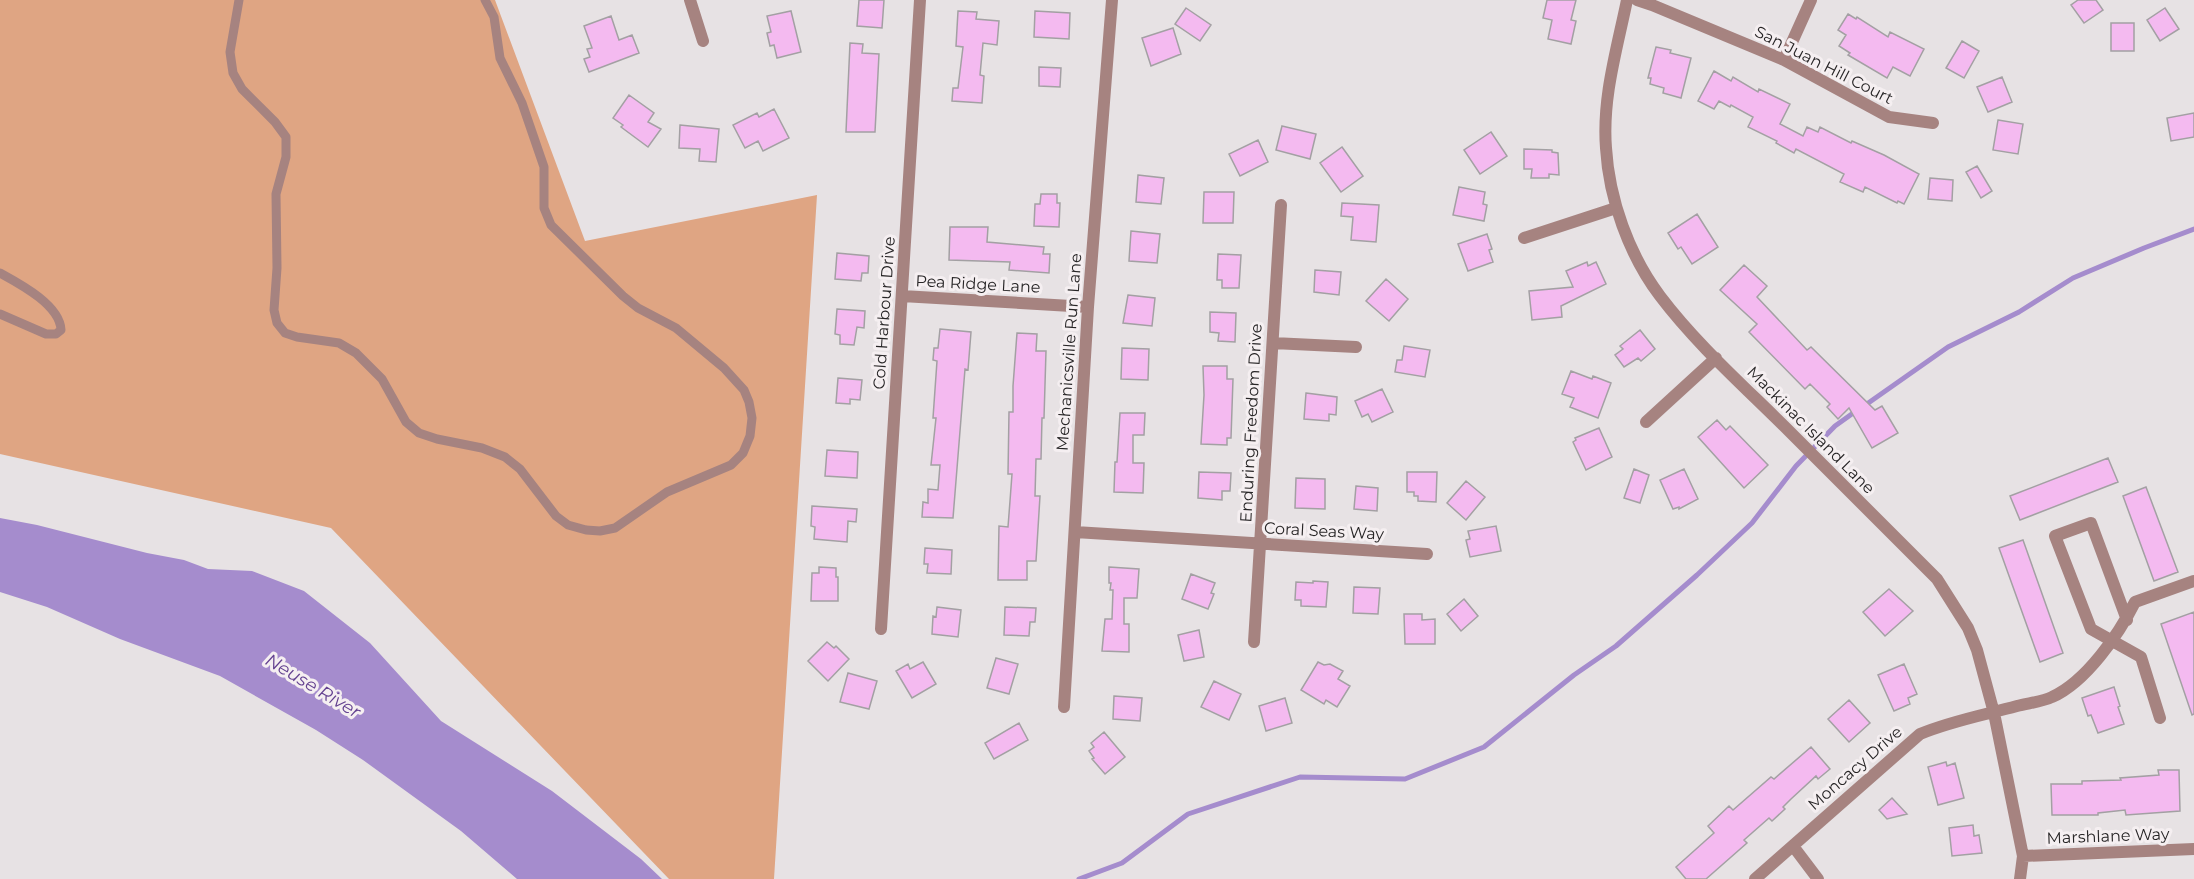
<svg xmlns="http://www.w3.org/2000/svg" width="2194" height="879" font-family="Montserrat,sans-serif">
<rect width="100%" height="100%" fill="#e7e2e4"/>
<path fill="#dfa583" d="M0,0H495L585,241L817,195L774,879H669L331,528L0,454Z"/>
<path fill="#a58ccd" d="M0,518L37,525L147,553L184,560L208,569L252,571L304,591L370,643L441,721L552,791L641,859L662,879H517L461,831L363,760L316,730L220,676L120,639L47,607L0,592Z"/>
<g fill="none" stroke-linecap="round" stroke-linejoin="round">
<path stroke="#a58ccd" stroke-width="5" d="M1864,406L1948,347L2019,312L2073,278L2144,248L2194,229
M1079,879L1122,863L1188,814L1300,777L1405,779L1484,747L1574,675L1616,646L1697,575L1752,523L1796,466L1835,426L1856,411"/>
</g>
<path fill="#f4baf0" stroke="#a3a0a3" stroke-width="1.5" d="M859,0H884L882,28L857,26Z
M1547,0H1576L1571,20L1576,21L1571,44L1548,39L1552,20L1543,18Z
M2078,0H2096L2103,10L2084,23L2071,5Z
M1186,8L1211,25L1200,41L1175,24Z
M2165,8L2179,29L2160,41L2147,20Z
M791,11L801,52L777,58L774,45L770,46L767,33L771,32L767,16Z
M958,11L977,12L976,19L999,21L997,45L983,43L980,75L984,76L982,103L952,101L953,88H958L963,47L956,46Z
M1035,11L1070,13L1069,39L1034,37Z
M1848,14L1856,19L1857,17L1888,37L1890,32L1924,49L1910,76L1893,67L1887,78L1848,55L1850,53L1839,46L1846,35L1838,30Z
M611,16L619,40L632,35L639,53L589,72L584,59L590,57L587,49L592,48L584,26Z
M2111,23H2134V51H2111Z
M1173,28L1181,54L1151,66L1142,38Z
M1962,41L1979,51L1964,78L1946,68Z
M850,43L863,44L862,53L879,54L875,132H846Z
M1656,47L1671,50L1670,53L1691,58L1681,98L1663,93L1664,88L1650,84L1651,78H1648Z
M1039,67L1061,68L1060,87L1039,86Z
M1714,71L1731,81L1733,77L1758,92L1759,89L1790,104L1780,124L1803,136L1807,127L1818,132L1820,127L1851,143L1852,141L1884,155L1919,174L1904,204L1898,201L1897,203L1865,187L1863,192L1840,182L1844,174L1796,149L1794,153L1776,143L1777,141L1748,127L1753,117L1731,105L1730,107L1719,101L1714,109L1698,101Z
M2002,77L2012,102L1988,112L1977,87Z
M629,95L654,113L648,122L661,129L648,147L621,127L623,125L613,118Z
M774,109L789,138L763,151L758,141L745,148L733,125L757,113L759,117Z
M2194,113V137L2171,141L2167,118Z
M1998,120L2023,124L2018,154L1993,150Z
M680,125L719,129L716,162L699,161L700,149L679,148Z
M1282,126L1316,134L1310,159L1276,150Z
M1491,132L1507,156L1480,174L1464,150Z
M1258,140L1268,162L1240,176L1229,154Z
M1342,147L1363,176L1341,192L1320,163Z
M1524,149L1552,150V152L1558,153L1559,175L1549,174V178H1531L1532,169H1524Z
M1977,166L1992,191L1981,198L1966,172Z
M1138,175L1164,178L1161,204L1136,202Z
M1930,178L1953,180L1952,201L1928,199Z
M1459,187L1485,192L1483,204L1487,205L1484,221L1453,215Z
M1204,192H1234L1233,223H1203Z
M1041,194H1057V203H1060L1059,227L1034,226L1035,204H1040Z
M1342,203L1379,205L1376,242L1351,240L1353,217L1341,216Z
M1697,214L1718,247L1692,264L1681,247L1678,249L1668,233Z
M950,227H988L987,242L1044,247L1043,254H1050L1049,273L1009,270L1010,262L949,260Z
M1131,231L1160,234L1157,263L1129,261Z
M1487,234L1492,249L1489,250L1493,262L1468,271L1458,244Z
M837,253L869,256L868,273H862L861,281L835,279Z
M1218,254L1241,255L1239,288H1222V280H1217Z
M1587,262L1588,266L1596,262L1606,284L1561,306L1562,317L1532,320L1529,291L1573,287L1566,271Z
M1744,265L1767,286L1757,297L1807,350L1811,347L1875,410L1882,406L1898,433L1872,448L1849,408L1838,419L1827,407L1830,404L1810,384L1805,389L1749,332L1757,324L1720,290Z
M1315,270L1341,272L1339,295L1314,292Z
M1386,279L1408,299L1389,321L1366,301Z
M1128,295L1155,298L1152,326L1123,323Z
M837,309L865,311L864,328L857,327L854,345L840,344V335L835,334Z
M1210,312L1236,313L1235,342L1218,341L1219,333L1210,332Z
M940,329L971,332L968,370L965,369L953,518L922,517L923,502L928,503V489L938,490L940,465H931L936,418H933L937,361L933,360L934,348H938Z
M1640,330L1655,349L1641,361L1638,358L1624,367L1615,355L1623,349L1620,346Z
M1017,333L1037,334L1036,351H1046L1044,418H1042L1041,459H1036L1035,496H1040L1036,561H1027V580H998L999,526L1008,527L1010,501L1012,474H1008L1009,412H1013V386Z
M1404,346L1430,350L1425,377L1395,372L1397,360H1402Z
M1122,348L1149,349L1148,380L1121,379Z
M1203,366H1227V379H1233L1231,438H1227V445L1201,444L1204,395Z
M1571,371L1592,379L1593,376L1611,383L1598,418L1570,407L1574,398L1562,394Z
M838,378L862,380L860,400L850,399V404L836,403Z
M1382,389L1393,412L1372,422L1368,414L1362,417L1355,401Z
M1306,393L1337,397L1336,415L1329,414V421L1304,419Z
M1120,413H1145L1144,435H1133V463H1144L1143,493L1114,492L1115,462H1117Z
M1717,420L1726,430L1730,426L1768,465L1744,488L1698,437Z
M1599,428L1612,457L1586,470L1573,442L1576,440L1575,438Z
M827,450L858,452L857,478L825,476Z
M2108,458L2118,482L2020,520L2010,496Z
M1634,469L1649,475L1640,503L1624,498Z
M1684,469L1698,499L1679,509V507L1673,509L1660,480Z
M1199,472L1231,473L1230,491H1222V500L1198,498Z
M1407,472H1437L1436,502L1418,501V496H1414V492H1407Z
M1296,478L1325,479V509L1295,508Z
M1466,481L1485,497L1466,520L1447,503Z
M1356,486L1378,488L1377,511L1354,509Z
M2146,487L2178,572L2154,581L2123,496Z
M812,506L857,509L856,522L848,521L847,542L814,539L815,527L811,526Z
M1496,526L1501,551L1470,557L1466,540L1470,539L1468,531Z
M2023,540L2063,653L2040,662L1999,548Z
M925,548L952,550L951,574L927,573L928,564H924Z
M819,567L836,568V577H838V601H811L812,573H819Z
M1109,567L1139,569L1137,598H1124V624H1129V652L1102,651L1105,619H1112L1113,590H1110L1111,583H1109Z
M1191,574L1215,583L1211,593L1214,594L1208,609L1182,599Z
M1313,581L1328,582L1326,607L1301,606V600H1295L1296,582L1313,583Z
M1354,587L1380,588L1378,614L1353,613Z
M1889,589L1913,611L1885,636L1863,612Z
M1464,599L1478,616L1461,631L1447,614Z
M937,607L961,610L958,637L932,634L933,616L936,617Z
M1005,607L1036,608L1035,622H1030L1029,636L1004,635Z
M2194,612V714L2192,715L2161,624Z
M1404,614H1422V620L1435,619V644H1405Z
M1199,630L1204,657L1184,661L1178,635Z
M827,642L834,648L836,646L849,659L828,681L808,661Z
M996,658L1018,664L1009,694L987,688Z
M923,662L936,684L912,698L896,671L908,664L910,669Z
M1318,662L1324,665L1330,664L1343,671L1338,679L1350,686L1337,707L1326,700L1324,704L1301,690Z
M1904,664L1917,694L1908,698L1910,704L1894,711L1878,675Z
M848,673L877,681L869,709L840,702Z
M1214,681L1241,694L1229,720L1201,707Z
M2114,687L2120,706L2118,707L2124,724L2098,733L2091,715L2088,716L2082,698Z
M1114,696L1142,698L1140,721L1113,719Z
M1285,698L1292,723L1266,731L1259,706Z
M1849,700L1870,723L1849,742L1828,719Z
M1019,723L1028,740L994,759L985,743Z
M1104,732L1125,757L1105,774L1092,759L1094,758L1089,751L1094,747L1091,743Z
M1811,747L1830,769L1818,779L1816,776L1791,799L1783,807L1785,809L1772,821L1769,818L1744,840L1747,843L1706,879H1686L1676,867L1714,833L1708,826L1729,806L1733,810L1771,777L1774,779Z
M1946,762L1947,766L1955,763L1964,798L1938,805L1928,767Z
M2158,770H2179L2180,811L2126,815L2125,810L2098,813V815H2052L2051,784H2082V781L2121,780L2120,778L2159,775Z
M1892,798L1907,814L1887,819L1879,810Z
M1973,825L1974,836L1979,835L1982,853L1952,856L1949,828Z"/>
<g fill="none" stroke-linecap="round" stroke-linejoin="round">
<path stroke="#a68380" stroke-width="9" d="M239,0L230,52L233,73L242,89L275,122L286,137V157L276,194L277,268L274,310L277,323L285,333L297,337L339,343L356,353L382,379L406,422L419,433L437,439L482,448L505,457L520,469L556,516L568,525L586,530L600,531L615,528L667,492L731,465L743,453L750,436L752,418L749,402L744,390L724,368L676,328L638,308L623,296L551,225L544,208V167L522,103L500,58L494,17L485,0
M0,273C20,284 60,305 61,330L56,334H46L0,314"/>
<path stroke="#a68380" stroke-width="12" d="M690,0L703,41
M1627,0C1617,49 1602,98 1606,148C1609,199 1629,255 1660,296C1697,345 1746,388 1789,431C1838,480 1888,530 1937,579L1968,628L1977,650L1994,713L2023,856L2020,879
M1637,0L1652,5L1784,60L1889,117L1933,123
M1784,60L1811,0
M1524,238L1616,208
M902,296L1088,307
M1273,343L1356,347
M1646,422L1716,358
M1075,532L1427,554
M2127,620L2091,523L2055,536L2091,629L2141,657L2160,718
M881,629L920,0
M1254,642L1281,205
M1064,707L1088,307L1112,0
M1793,846L1818,879
M2023,856L2194,849
M1755,879L1920,734C1951,721 1984,715 2017,706C2028,703 2042,702 2052,697C2086,682 2119,634 2135,602L2194,581"/>
</g>
<g text-anchor="middle" dominant-baseline="central" stroke-width="6" stroke-linejoin="round" paint-order="stroke">
<g font-size="16" fill="#272526" stroke="#f5eff1">
<text transform="translate(1824 65) rotate(27)">San Juan Hill Court</text>
<text transform="translate(978 284) rotate(3)">Pea Ridge Lane</text>
<text transform="translate(884 313) rotate(-86)">Cold Harbour Drive</text>
<text transform="translate(1069 352) rotate(-86)">Mechanicsville Run Lane</text>
<text transform="translate(1251 423) rotate(-87)">Enduring Freedom Drive</text>
<text transform="translate(1811 430) rotate(45)">Mackinac Island Lane</text>
<text transform="translate(1324 531) rotate(3)">Coral Seas Way</text>
<text transform="translate(1855 768) rotate(-41)">Moncacy Drive</text>
<text transform="translate(2108 836) rotate(-2)">Marshlane Way</text>
</g>
<g font-size="18" font-style="italic" fill="#634190" stroke="#f5eff1">
<text transform="translate(313 686) rotate(31)">Neuse River</text>
</g>
</g>
</svg>
